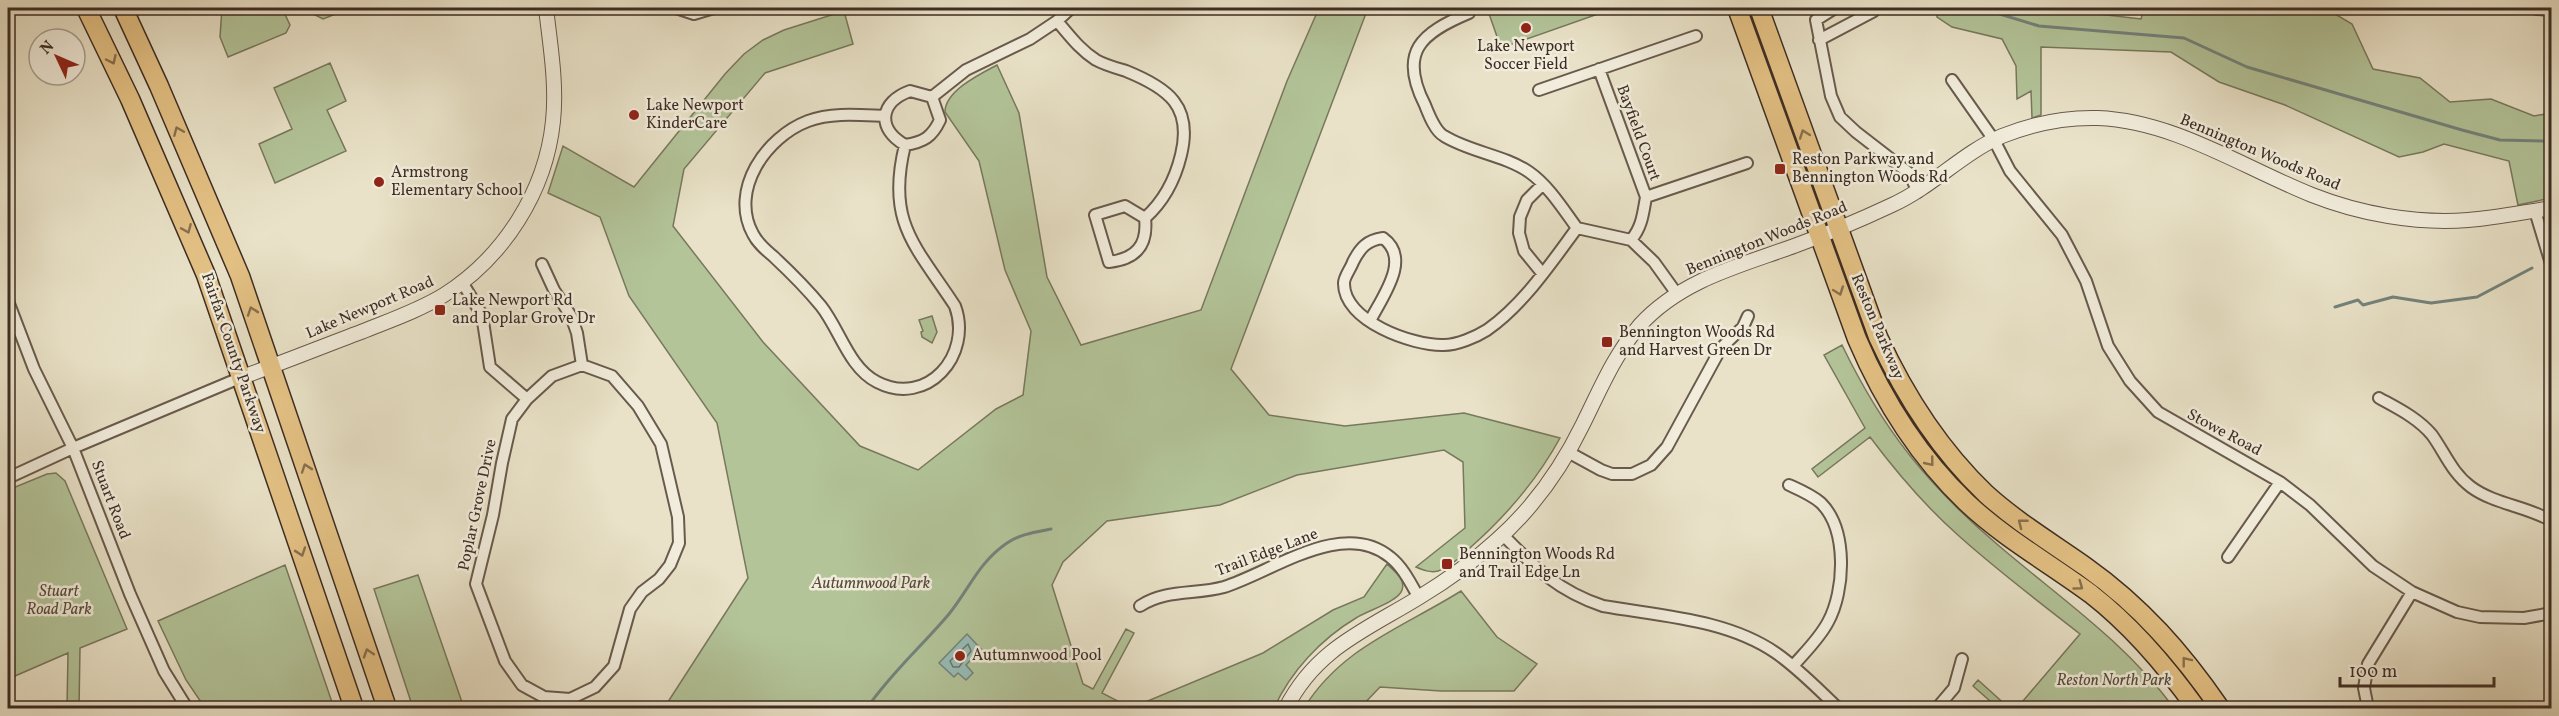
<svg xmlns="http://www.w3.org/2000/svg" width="2559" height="716" font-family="Vollkorn,serif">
<rect width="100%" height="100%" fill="#e9e2c8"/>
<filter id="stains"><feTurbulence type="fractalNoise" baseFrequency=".00333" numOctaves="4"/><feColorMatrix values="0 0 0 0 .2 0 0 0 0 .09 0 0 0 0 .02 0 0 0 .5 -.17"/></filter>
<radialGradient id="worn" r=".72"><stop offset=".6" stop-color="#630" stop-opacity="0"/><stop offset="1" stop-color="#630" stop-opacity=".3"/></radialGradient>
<path fill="#b3c499" stroke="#78785e" stroke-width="1.5" d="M222,8H282L290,25L286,33L228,57L220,37Z
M311,8H351L323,19L315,15Z
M1319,8H1368L1231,369L1269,415L1345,426L1464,413L1560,438C1537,480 1508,514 1472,546C1463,555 1450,567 1438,571C1430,573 1423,570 1416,567L1465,528L1463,462L1444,450L1297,475L1220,505L1107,521L1063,562L1052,585L1083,684L1093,689L1126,629L1134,633L1102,693L1131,708L1263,653L1333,610L1364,597L1387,564C1394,571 1406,579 1402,590C1399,601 1367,611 1356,618C1321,639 1291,671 1274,708H664L748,578L717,423L629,296L600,217L548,193L563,146L634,187L725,74L744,54L763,40L784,30L844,11L853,44L765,73L684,169L673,226L763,342L860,446L918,470L996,409L1023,395L1031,331L1005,270L979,161L945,112C945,91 980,74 997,65L1019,113L1047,277L1081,345L1201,310L1287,81Z
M1487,8H1615L1501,48Z
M1937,8H2046L2141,19L2144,8H2325L2352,24L2373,69L2420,78L2450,102L2491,99L2534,116L2551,113V198L2518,205L2509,161L2444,144L2423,152L2399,157L2285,105L2219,82L2171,52L2041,47V115L2032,118L2031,91L2017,99L2016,66L2002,39L1952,27L1937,17Z
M330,63L346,101L327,110L346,151L275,183L259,144L292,129L274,88Z
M932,316L937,332L932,343L922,337L921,332L923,331L919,320Z
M1842,345C1882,428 1927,485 1998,545C2061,599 2123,640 2174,708H2017L2080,634C2039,602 1998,571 1959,536C1926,507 1897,473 1870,437L1818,477L1812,469L1865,428L1824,355Z
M56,473L65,481L127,629L80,648L79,708H67L68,653L8,679V490L47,474Z
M285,565L334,708H205L186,680L158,621Z
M418,575L464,708H413L374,589Z
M1461,591L1497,637L1537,664L1514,691H1441L1380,687L1360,708H1304C1342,647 1402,628 1461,591Z
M1978,680L2009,708H1998L1973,686Z"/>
<path fill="#97bdb7" stroke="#73837c" stroke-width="1.5" d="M967,634L981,649L966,665L973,673L966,680L958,673L954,677L939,663Z"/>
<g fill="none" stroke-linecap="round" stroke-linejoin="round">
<path stroke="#6a756e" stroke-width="1.5" d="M968,644L971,651L959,667H953L950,661Z"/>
<path stroke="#73837c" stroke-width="3" d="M1980,8L2039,26L2184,38L2247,67L2462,130L2500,140L2544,141L2552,144
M2335,307L2358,300L2363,305L2393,297L2431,303L2477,297L2532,268
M867,708C891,673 922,646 949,614C970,588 978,563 1007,543C1020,534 1036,532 1051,529"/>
<defs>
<path id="minor" d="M676,8L694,14L714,8
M1835,8L1816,20L1831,96L1840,117L1856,132L1909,173L1918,192
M1469,13C1421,33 1398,52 1425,105C1429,115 1435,131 1444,136C1470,152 1504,155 1529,172C1549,186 1563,209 1577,228
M1057,21C1069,35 1080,50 1096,60C1105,65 1116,68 1126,71C1168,88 1193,106 1181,155C1175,180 1164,201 1145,218
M1819,40L1874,11L1872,8
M1599,69L1646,197C1643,214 1642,227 1631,240
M1952,80L1994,140L2010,171L2062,235L2086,281L2108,346L2130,381L2158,412L2280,482L2310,505L2373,566L2412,592L2457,612L2480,617L2524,618L2552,613
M1539,90L1696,36
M910,91L932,97L940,120C932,137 924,142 905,145C876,128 880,102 910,91Z
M932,97L966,70L1030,39L1057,21L1071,8
M885,116C860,115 832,112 808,121C766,137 729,190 753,234C758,244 766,250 774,257C790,272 807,289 821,306C840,330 849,368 877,382C927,408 973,355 955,306C915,245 886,222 905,145
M1646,197L1747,163
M1125,206L1145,218C1148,245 1136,259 1109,262L1095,215Z
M2535,211L2552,267
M1577,228L1631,240L1654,262L1677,294
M1542,273L1524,251L1519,233L1520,217L1527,200L1543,184
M462,282L482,315L490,367L527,399L512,419L502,463L493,515L476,584L505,661L522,685L544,697L570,699L595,687L614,666L630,609L642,592L659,579L670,565L679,543L678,517L661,444L638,406L612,376L582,365L577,333L571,316L554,290L542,264
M8,301L34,369L73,448L130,594L164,671L187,708
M1370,321C1382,297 1412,259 1383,238C1367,240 1360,248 1353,262C1351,268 1344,277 1344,283C1343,321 1413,346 1444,345C1457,345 1476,337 1487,330C1524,304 1551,263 1577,228
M2379,398C2397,408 2418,418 2432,435C2445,453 2452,473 2471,487C2494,504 2526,506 2552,521
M527,399L552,376L582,365
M1568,452L1601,470L1612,474H1632L1651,465L1667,447L1721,348L1743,327L1748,316
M8,478L73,448L242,377
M1789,485C1800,490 1812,495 1821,503C1848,530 1845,591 1828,622C1819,639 1805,652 1793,666
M1503,535C1535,568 1558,591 1603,606C1660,616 1727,619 1776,653C1799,669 1818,689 1838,708
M2228,557L2280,482
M1140,606C1166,589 1195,595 1224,587C1272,572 1343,518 1390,557C1403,567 1411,584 1419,598
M1937,708L1954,688L1962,659
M2368,708L2364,688L2368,664L2412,592"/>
<path id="tertiary" d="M2537,8L2552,9
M242,377C282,363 321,347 361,332C388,321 418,311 444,295C504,257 546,191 553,121C557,84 550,44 546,8
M1286,708C1316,649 1364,631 1418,598C1446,581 1473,562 1497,540C1533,508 1562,467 1583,424C1600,390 1614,355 1640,325C1681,280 1739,266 1794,246C1827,234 1860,220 1892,205C1932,187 1962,153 2002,136C2032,124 2065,117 2098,118C2174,121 2242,167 2312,195C2360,214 2416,224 2468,220C2496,218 2524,212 2552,208"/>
<path id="primary" d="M1737,8L1857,339C1883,400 1918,456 1966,502C2004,538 2049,563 2091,594C2132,626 2166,666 2196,708
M1759,8L1878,337C1905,396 1939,449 1986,494C2017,522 2052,543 2086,567C2141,606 2182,653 2220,708"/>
<path id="trunk" d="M86,8L130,99L206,275L354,708
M123,8L159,86L240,276L387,708"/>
</defs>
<use href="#minor" stroke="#685a4d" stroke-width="14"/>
<use href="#tertiary" stroke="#685a4d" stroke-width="16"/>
<use href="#primary" stroke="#3d2d24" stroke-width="21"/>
<use href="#trunk" stroke="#3d2d24" stroke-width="21"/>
<use href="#minor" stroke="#f1ecdb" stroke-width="10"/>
<use href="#tertiary" stroke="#f1ecdb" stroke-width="14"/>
<use href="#primary" stroke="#e4c184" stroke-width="18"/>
<use href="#trunk" stroke="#e4c184" stroke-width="18"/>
</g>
<defs><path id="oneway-chevron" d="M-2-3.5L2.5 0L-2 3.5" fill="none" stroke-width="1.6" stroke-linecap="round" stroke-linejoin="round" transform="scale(1.5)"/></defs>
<g stroke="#88704f">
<use href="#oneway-chevron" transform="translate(112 60) rotate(65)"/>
<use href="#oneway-chevron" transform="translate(178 131) rotate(-113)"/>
<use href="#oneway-chevron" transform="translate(1804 134) rotate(-110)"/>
<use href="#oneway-chevron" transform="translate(187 229) rotate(67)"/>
<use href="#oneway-chevron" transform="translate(1839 291) rotate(70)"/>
<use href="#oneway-chevron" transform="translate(252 311) rotate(-109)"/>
<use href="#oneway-chevron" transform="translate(1930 462) rotate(51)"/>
<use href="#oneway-chevron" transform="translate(306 468) rotate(-109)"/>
<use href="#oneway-chevron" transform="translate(2022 523) rotate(-142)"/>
<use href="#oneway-chevron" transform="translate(301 552) rotate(71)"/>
<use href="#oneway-chevron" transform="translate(2079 586) rotate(36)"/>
<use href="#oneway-chevron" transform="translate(368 653) rotate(-108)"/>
<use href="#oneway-chevron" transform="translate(2186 661) rotate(-128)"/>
</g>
<g fill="#8f2418" stroke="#f1ecdb" stroke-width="2">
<circle cx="1526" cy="28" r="6"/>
<circle cx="634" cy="115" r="6"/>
<rect x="1774" y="163" width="12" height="12" rx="3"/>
<circle cx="379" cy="182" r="6"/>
<rect x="434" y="304" width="12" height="12" rx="3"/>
<rect x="1601" y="336" width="12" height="12" rx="3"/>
<rect x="1441" y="558" width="12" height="12" rx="3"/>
<circle cx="960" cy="656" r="6"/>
</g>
<g text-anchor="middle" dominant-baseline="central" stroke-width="5" stroke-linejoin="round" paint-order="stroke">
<g font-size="16" fill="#3d2d24" stroke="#f1ecdb" text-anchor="start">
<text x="1526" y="47" text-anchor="middle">Lake Newport<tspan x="1526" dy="18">Soccer Field</tspan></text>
<text x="646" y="106">Lake Newport<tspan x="646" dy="18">KinderCare</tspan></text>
<text x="1792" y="160">Reston Parkway and<tspan x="1792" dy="18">Bennington Woods Rd</tspan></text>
<text x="391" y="173">Armstrong<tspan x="391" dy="18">Elementary School</tspan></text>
<text x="452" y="301">Lake Newport Rd<tspan x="452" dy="18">and Poplar Grove Dr</tspan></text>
<text x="1619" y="333">Bennington Woods Rd<tspan x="1619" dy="18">and Harvest Green Dr</tspan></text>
<text x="1459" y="555">Bennington Woods Rd<tspan x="1459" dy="18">and Trail Edge Ln</tspan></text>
<text x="972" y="656">Autumnwood Pool</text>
</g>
<g font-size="16" fill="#3d2d24" stroke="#f1ecdb">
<text transform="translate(1638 133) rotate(70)">Bayfield Court</text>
<text transform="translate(2260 153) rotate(23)">Bennington Woods Road</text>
<text transform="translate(1767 239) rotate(-22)">Bennington Woods Road</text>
<text transform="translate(370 308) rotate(-23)">Lake Newport Road</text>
<text transform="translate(1877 327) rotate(67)">Reston Parkway</text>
<text transform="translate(233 353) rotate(71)">Fairfax County Parkway</text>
<text transform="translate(2224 433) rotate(28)">Stowe Road</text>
<text transform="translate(110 500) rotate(69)">Stuart Road</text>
<text transform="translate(478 505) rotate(-78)">Poplar Grove Drive</text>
<text transform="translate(1267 553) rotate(-21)">Trail Edge Lane</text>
</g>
<g font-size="16" font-style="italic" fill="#554b3b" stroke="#f1ecdb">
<text x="871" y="584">Autumnwood Park</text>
<text x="59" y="592">Stuart<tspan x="59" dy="18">Road Park</tspan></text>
<text x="2114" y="681">Reston North Park</text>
</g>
</g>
<rect width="2559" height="716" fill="none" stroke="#e9e2c8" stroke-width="30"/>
<rect x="9" y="9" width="2541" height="698" fill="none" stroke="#3d2d24" stroke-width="3"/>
<rect x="15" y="15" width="2529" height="686" fill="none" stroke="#3d2d24" stroke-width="1.5"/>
<g transform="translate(57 57) rotate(314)"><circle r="28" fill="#f1ecdb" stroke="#a9a092" stroke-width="1.5"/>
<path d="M0-4.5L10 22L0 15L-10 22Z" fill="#8f2418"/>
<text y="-9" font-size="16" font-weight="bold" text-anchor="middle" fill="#3d2d24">N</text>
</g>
<path d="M2340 677v9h154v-9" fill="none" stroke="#3d2d24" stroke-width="3"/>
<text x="2349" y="677" font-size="18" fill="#3d2d24" stroke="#f1ecdb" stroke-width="4.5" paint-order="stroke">100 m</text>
<rect width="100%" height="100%" filter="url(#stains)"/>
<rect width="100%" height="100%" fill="url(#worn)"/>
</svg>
